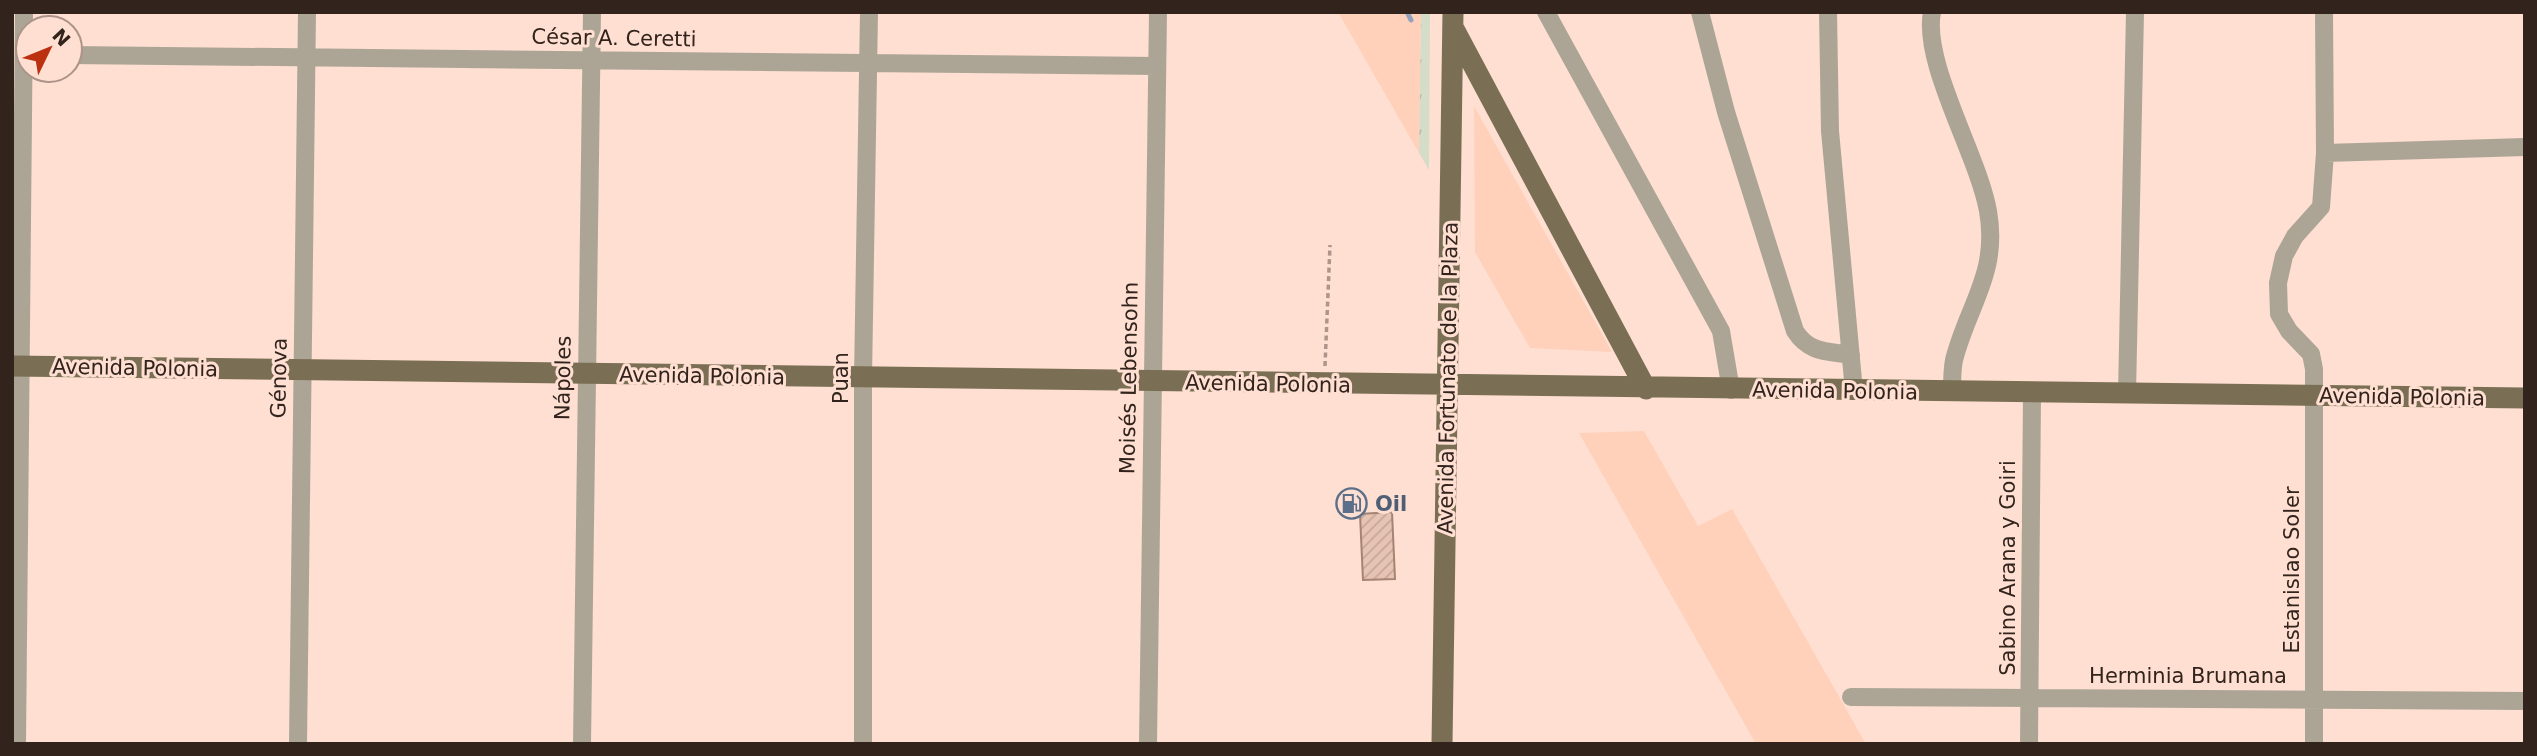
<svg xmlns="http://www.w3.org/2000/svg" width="2537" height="756" font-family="'DejaVu Sans',sans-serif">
<defs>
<pattern id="grass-tufts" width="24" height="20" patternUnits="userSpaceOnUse" patternTransform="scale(1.75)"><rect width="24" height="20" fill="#d5dcc7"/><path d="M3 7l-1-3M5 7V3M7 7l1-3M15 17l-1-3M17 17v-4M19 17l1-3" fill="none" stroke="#b7bdaa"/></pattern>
<pattern id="building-hatch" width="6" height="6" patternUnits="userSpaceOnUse" patternTransform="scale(1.75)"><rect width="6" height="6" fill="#e6c3b2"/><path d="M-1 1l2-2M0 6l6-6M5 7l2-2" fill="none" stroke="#c6a799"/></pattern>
</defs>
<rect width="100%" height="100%" fill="#fedfd1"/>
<path fill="#ffd1bb" d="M1338,12H1421L1419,153Z
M1474,106L1612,352L1530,348L1475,252Z
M1644,431L1698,526L1732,509L1866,744H1756L1579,433Z"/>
<path fill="url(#grass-tufts)" d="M1421,12H1430L1429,170L1419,153Z"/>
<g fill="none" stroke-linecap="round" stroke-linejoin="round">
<path stroke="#92a2c0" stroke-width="5" d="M1407,12L1411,20"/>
</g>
<path fill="url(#building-hatch)" stroke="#a68372" stroke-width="2" d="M1392,512L1395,579L1363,580L1360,514Z"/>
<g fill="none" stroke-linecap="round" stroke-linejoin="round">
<path stroke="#ae958a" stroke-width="3.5" stroke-dasharray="5 3.5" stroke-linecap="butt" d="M1325,366L1330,245"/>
<path stroke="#aca596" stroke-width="18" d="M1546,12L1721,331L1731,390
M1700,12L1726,112L1795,331C1809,353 1827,351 1851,355
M1828,12L1830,131L1854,391
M1932,12C1922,63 1978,155 1988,211C1999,273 1968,305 1954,360C1952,370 1952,382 1952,392
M70,55L1157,66
M2325,153L2525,147
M2127,394L2135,12
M1851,697L2525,701
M17,744L24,12
M298,744L307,12
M582,744L592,12
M863,744V378L869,12
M1148,744L1158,12
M2029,744L2032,393
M2314,744V369L2311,354L2289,331L2279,314L2278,283L2284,256L2295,236L2321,207L2325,153L2324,12"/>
<path stroke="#7a6f54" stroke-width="21" d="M1454,29L1646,389
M12,366L2525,398
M1442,744L1453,12"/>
</g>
<defs>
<symbol id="fuel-ring" viewBox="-11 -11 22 22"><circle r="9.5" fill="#fedfd1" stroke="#5c6f8a" stroke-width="1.5"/><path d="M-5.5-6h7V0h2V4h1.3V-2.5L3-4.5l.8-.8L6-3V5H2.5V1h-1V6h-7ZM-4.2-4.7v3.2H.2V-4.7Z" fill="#5c6f8a"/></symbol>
</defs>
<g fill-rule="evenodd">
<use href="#fuel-ring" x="1334" y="486" width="35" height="35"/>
</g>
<g text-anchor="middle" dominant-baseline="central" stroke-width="6" stroke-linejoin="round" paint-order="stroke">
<g font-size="21" fill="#32241d" stroke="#fedfd1">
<text transform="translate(614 38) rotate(1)">César A. Ceretti</text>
<text transform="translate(135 368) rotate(1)">Avenida Polonia</text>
<text transform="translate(702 376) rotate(1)">Avenida Polonia</text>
<text transform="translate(279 378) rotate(-89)">Génova</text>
<text transform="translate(563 378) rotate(-89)">Nápoles</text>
<text transform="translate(841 378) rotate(-90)">Puan</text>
<text transform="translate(1129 378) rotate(-89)">Moisés Lebensohn</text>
<text transform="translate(1448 378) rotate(-89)">Avenida Fortunato de la Plaza</text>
<text transform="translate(1268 384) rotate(1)">Avenida Polonia</text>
<text transform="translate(1835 391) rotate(1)">Avenida Polonia</text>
<text transform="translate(2402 397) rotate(1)">Avenida Polonia</text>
<text transform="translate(2008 568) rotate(-90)">Sabino Arana y Goiri</text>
<text transform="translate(2292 570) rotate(-90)">Estanislao Soler</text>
<text x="2188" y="676">Herminia Brumana</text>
</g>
<g font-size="21" font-weight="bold" fill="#4e5e75" stroke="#fedfd1" text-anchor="start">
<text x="1375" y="504">Oil</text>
</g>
</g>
<rect width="2537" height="756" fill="none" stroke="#32241d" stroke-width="28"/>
<g transform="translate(49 49) rotate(47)"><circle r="33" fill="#fedfd1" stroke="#ac9489" stroke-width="2"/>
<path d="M0-5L12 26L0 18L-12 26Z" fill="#bb300f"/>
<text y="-10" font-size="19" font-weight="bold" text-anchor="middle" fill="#32241d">N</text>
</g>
</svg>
